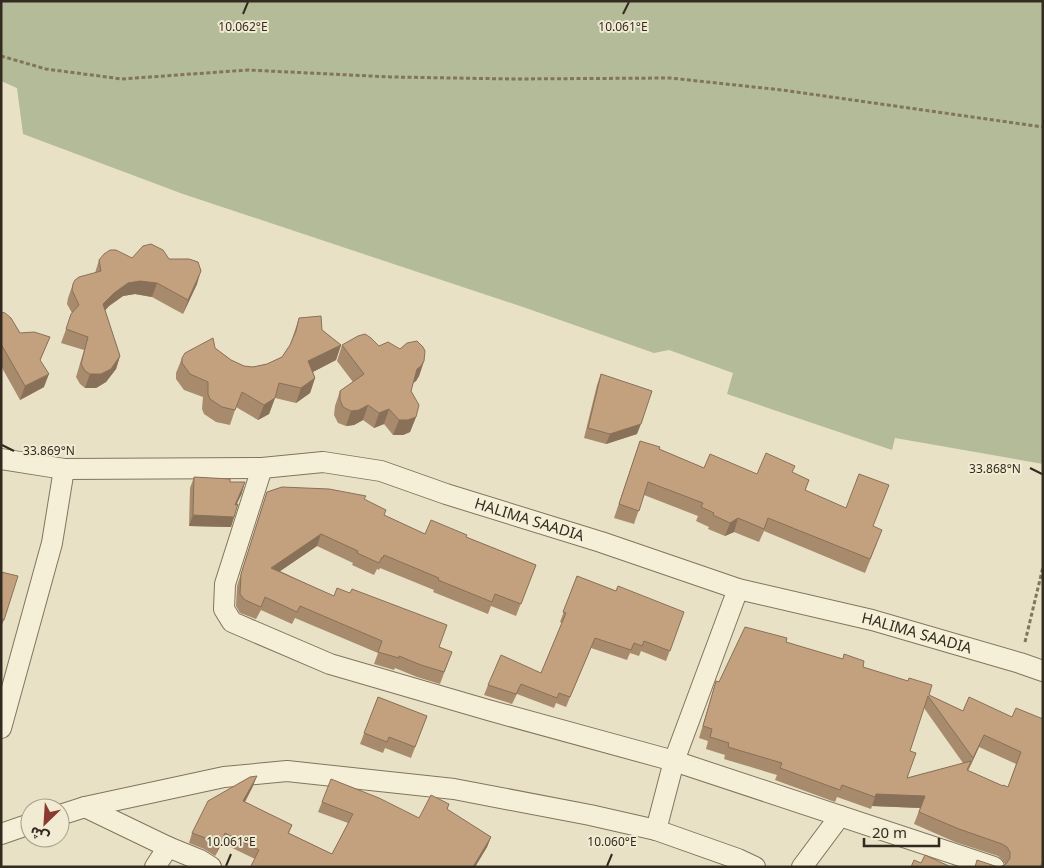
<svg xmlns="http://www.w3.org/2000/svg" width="1044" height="868" font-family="Georgia,'Noto Sans Arabic',serif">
<rect width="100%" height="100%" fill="#e9e1c5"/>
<path fill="#b4bb98" d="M1,1H1043V464L895,438L892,450L727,394L733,373L669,350L654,353L523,307L183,194L23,134L17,88L1,81Z"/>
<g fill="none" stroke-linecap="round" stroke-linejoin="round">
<defs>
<g id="minor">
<path id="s1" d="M1,459L64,469L262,468L323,462L381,471L446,494L601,542L738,589L872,620L1020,663L1043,671"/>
<path d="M262,468L225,584L224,609L232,622L330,664L488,710L674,761L994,867"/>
<path d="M1,728L52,543L64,469"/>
<path d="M85,807L168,847"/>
<path d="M60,815L85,807L224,777L287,771L454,789L590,815L656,830L738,859L755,867"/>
<path d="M656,830L674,761L738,589"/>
<path d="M1,834L30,824"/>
<path d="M155,867L168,847L200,860L211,867"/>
<path d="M802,867L840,816"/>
</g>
</defs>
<use href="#minor" stroke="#82745d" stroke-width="22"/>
<path stroke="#82745d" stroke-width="3" stroke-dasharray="4 2.5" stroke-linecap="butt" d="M1,56L46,69L122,79L248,70L391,77L515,79L670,78L782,90L1043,127
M1025,642L1043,567"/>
<use href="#minor" stroke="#f5efd7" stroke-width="20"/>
</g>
<path fill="#a88a6c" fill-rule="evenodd" d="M132,258L169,259L197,284L183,314L152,297L135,294L123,296L109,306L105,310L120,356L116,369L106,382L96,388H85L80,384L76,377L84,350L61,343L72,313L67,304L68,298L73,284L95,273L99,260Z
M1,312L20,333L50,337L40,361L44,387L20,400L1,366Z
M299,318L322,330L341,345L336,360L313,372L315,378L310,393L296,403L275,398L269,414L258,420L236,407L230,425L216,422L204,414L202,409L203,397L184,390L176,379V373L182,358L215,348L231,360L244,366L253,367L267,364L282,357L290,345Z
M342,345L379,346L400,349L424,361L419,376L416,381L413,383L411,391L416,417L410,432L403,435H393L384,424L374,428L363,420L354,425L346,426L338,423L334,415L335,406L340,391L353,382L337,361Z
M601,374L637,434L606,444L584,438L597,385Z
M640,441L704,468L757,474L792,473L809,480L805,491L874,526L877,543L865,573L764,531L759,542L734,532L725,536L708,529L709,527L696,521L698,516L644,495L634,524L614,518Z
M194,477L230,482L242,493L236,505L234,517L231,527L189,526L190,488Z
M267,492L364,500L384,515L425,534L466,537L536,565L516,616L491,606L488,614L433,592L434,590L380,568L379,570L377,569L374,575L352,565L353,563L317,546L280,571L439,647L452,652L440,684L417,677L395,668L394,670L374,664L378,653L295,618L292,624L261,610L256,619L240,613L236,606L237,586Z
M1,572L4,620L1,627Z
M577,576L616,591L684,612L666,661L641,651L639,656L630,653L627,660L591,648L566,707L556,703L554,708L517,694L512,704L484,695L488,685L541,673L562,623L560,622Z
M786,642L863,667L929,695L963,711L1012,717L1043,719V867H975H1000L1005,864L1002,859L998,856L955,842L914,824L920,808L872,806L871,809L837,797L835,802L775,780L777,775L724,759L725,755L706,749L708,741L699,738L716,681L719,682ZM924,708L963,763L907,778L910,751ZM979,747L1016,764L1008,787L1003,786L968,771Z
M378,697L427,716L411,758L385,748L383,753L360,744Z
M253,786L245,802L292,825L289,833L332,854L348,823L318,812L322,802L419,818L449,804L447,810L491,837L487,847L475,867H251L255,859L222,843L215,856L204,849L189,843L192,833Z"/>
<path fill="#887158" d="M201,271L197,284L183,314L188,300Z
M140,281L157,283L152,297L135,294L123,296L109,306L98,318L103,304L114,293L128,283Z
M341,345L336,360L303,377L308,361Z
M120,356L116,369L106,382L96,388H85L90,374Z
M424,361L419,376L416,381L412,384L417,369Z
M49,374L44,387L20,400L25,386Z
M315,378L310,393L296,403L301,388Z
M275,398L269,414L258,420L264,405Z
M368,405L363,420L354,425L346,426L351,411Z
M389,409L384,424L374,428L379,413Z
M416,417L410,432L403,435H393L399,420Z
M641,424L637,434L606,444L610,434Z
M245,482L242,493L231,516L235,505Z
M193,515L234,517L231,527L189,526Z
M738,518L734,532L725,536L730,523Z
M321,534L317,546L267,580L271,568Z
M984,735L979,747L968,771L973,758Z
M257,776L253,786L240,811L243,801Z
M876,794L925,796L921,808L872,806Z
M225,833L222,843L215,856L219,846Z
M491,837L487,847L475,867H473Z"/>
<path fill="#c3a17e" stroke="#887158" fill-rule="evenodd" d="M151,244L163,250L169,259H189L198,262L201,271L188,300L157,283L140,281L128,283L114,293L103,304L120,356L111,369L101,374H90L85,371L81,364L88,337L66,329L71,314L79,305L72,290L73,284L75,280L79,277L101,271L99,260L104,254L110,250H116L132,258L143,246Z
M1,312L5,313L11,318L20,333L34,332L50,337L40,360L49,374L25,386L1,344Z
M321,316L322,330L341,345L308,361L315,378L301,388L279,383L275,398L264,405L242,392L235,410L222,407L210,399L208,394V382L190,374L182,363V358L185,353L213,338L215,348L231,360L244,366L253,367L267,364L282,357L290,345L296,331L299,318Z
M365,334L371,338L379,346L388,342L400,349L407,343L417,341L423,347L425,351L424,361L421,366L417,369L411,391L419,405L416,417L408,420H399L389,409L379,413L368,405L359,410L351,411L343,407L340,400V391L364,374L342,345L358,336Z
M601,374L652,391L641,424L610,434L588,428Z
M640,441L660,447L659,449L704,468L710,454L757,474L766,453L795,466L792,472L809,480L805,490L846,508L859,474L889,485L873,526L882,530L870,559L768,518L764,529L738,518L730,523L713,515L714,513L701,507L703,503L648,482L639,511L619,504Z
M194,477L230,479V482H245L235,505L238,504L234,517L193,515Z
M282,487L329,489L366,496L364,499L386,510L384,515L425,534L431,520L467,535L466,537L536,565L521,604L495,594L492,602L438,580L439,578L384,555L383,558L382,557L379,563L357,553L358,551L321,534L271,568L334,596L337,588L350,593L352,589L447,625L439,647L452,652L444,672L421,665L399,656V658L378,652L382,641L300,606L297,612L265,597L261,607L245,600L240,594L241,574L267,492Z
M1,572L18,576L4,620L1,619Z
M577,576L616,591L618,586L684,612L670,651L644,641L642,646L634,643L631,650L595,638L570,697L559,693L557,698L521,684L516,694L488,685L501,655L541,673L566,613L563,612Z
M745,627L787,638L786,642L843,659L844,654L864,661L863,667L908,681L909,678L932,685L929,695L963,711L969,697L1012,717L1016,708L1043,719V861L1040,867H975L977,860L995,866L1000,867L1006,864L1010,858V852L1007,847L1002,844L959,829L919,812L925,796L876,794L875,797L842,785L840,790L780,768L782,763L728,747L729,743L710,737L712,729L703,726L716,681L719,682ZM928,696L973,758L984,735L1021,752L1008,787L1003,785V786L967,770L971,761L907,778L916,753L910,751Z
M378,697L427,716L415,747L389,737L387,742L364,733Z
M257,776L243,801L292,825L288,833L332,854L353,814L322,802L331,779L379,798L419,818L431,795L449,804L447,809L491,837L473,867H253L251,866L259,850L225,833L219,846L208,839L192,833L208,801L250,777Z
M925,855L951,867H911L914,860L921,863Z"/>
<path fill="none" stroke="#332b1f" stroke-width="2" d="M243,14L248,2M623,14L629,2M2,445L14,451M1030,468L1042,474M226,866L231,854M607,866L612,854"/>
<g text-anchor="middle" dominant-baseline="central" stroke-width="4" stroke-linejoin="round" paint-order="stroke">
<g font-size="15" fill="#332b1f" stroke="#f1ebd3">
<text stroke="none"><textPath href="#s1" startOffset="538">HALIMA SAADIA</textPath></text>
<text stroke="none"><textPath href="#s1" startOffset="942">HALIMA SAADIA</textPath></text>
</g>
</g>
<g font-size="12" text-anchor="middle" fill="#332b1f" stroke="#f1ebd3" stroke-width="4" stroke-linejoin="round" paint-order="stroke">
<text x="243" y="31">10.062°E</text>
<text x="623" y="31">10.061°E</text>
<text x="49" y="455">33.869°N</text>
<text x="995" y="473">33.868°N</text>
<text x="231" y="846">10.061°E</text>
<text x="612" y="846">10.060°E</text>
</g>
<rect width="1044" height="868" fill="none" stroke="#332b1f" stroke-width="5"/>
<g transform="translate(45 823) rotate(205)"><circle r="24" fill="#f1ebd3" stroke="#a59e8b"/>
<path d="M0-4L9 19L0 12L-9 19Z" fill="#8a3a33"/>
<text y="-8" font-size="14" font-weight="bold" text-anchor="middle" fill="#332b1f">ش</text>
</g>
<path d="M864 838v8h75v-8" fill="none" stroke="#332b1f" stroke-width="2.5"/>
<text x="872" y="838" font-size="15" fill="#332b1f" stroke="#f1ebd3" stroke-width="4" paint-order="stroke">20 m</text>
</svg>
